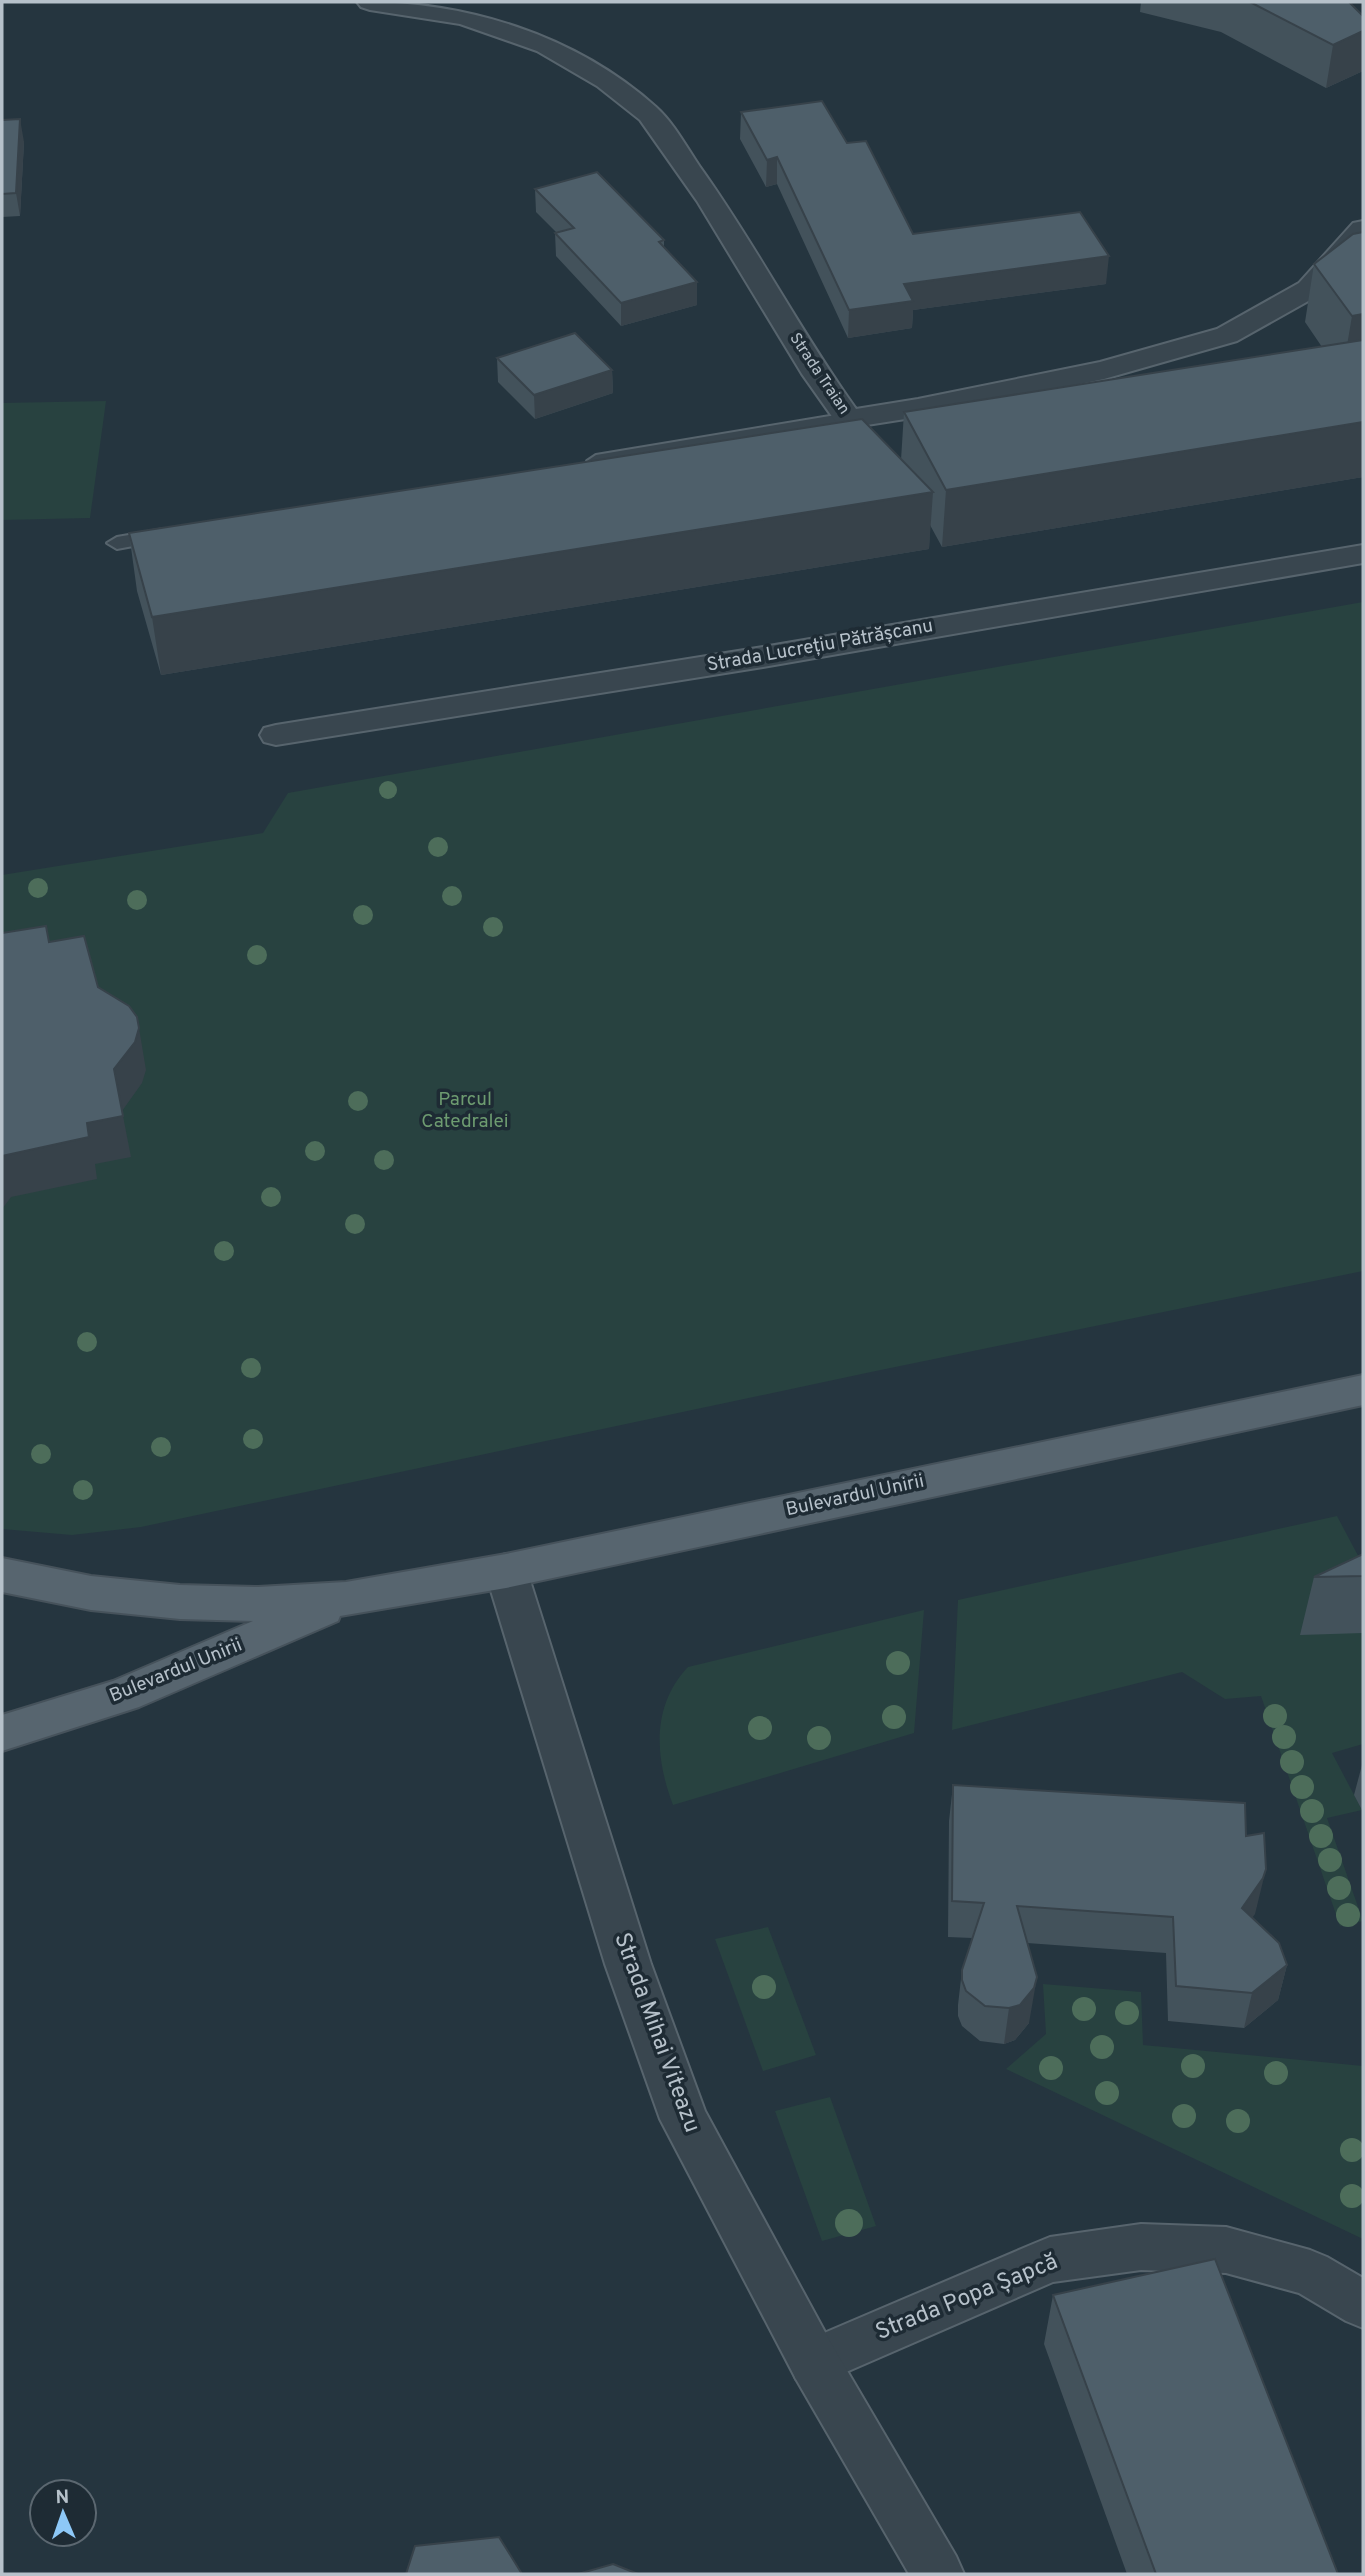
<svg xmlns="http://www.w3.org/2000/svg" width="1365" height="2576" font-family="Overpass,sans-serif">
<rect width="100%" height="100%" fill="#25353f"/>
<path fill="#284240" d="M106,401L90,518L2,520V403Z
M1363,602V1271L871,1372L141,1527L72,1535L2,1529V875L263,833L288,793Z
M1337,1516L1363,1565V1744L1332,1753L1362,1810L1327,1818L1363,1921L1340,1926L1261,1696L1225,1699L1182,1672L952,1730L958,1600Z
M924,1610L914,1733L673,1805C655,1758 651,1706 688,1667Z
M768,1927L816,2055L763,2071L715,1939Z
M1043,1984L1141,1992L1143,2045L1363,2066V2239L1006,2069L1046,2034Z
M830,2097L876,2226L822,2241L775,2111Z"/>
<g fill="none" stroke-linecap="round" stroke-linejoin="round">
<defs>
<path id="service" d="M848,413L855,415L857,419L855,423L596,467L587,461L596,455Z
M164,529L171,531L174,535L171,539L117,549L107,543L117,537Z"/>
<path id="minor" d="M357,2C464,0 576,35 656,107C674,123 687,148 700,167C756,245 800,331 856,409L918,399L1100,362L1217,329L1299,283L1353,223L1363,221V245L1319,295L1237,341L1104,379L918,417L848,428L838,425L802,374L697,201L640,120L597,86L537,51L460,24L370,10L361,7Z
M1363,545V563L763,667L276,745L264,742L260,735L264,728L276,725L763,647Z
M1141,2224L1226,2227L1310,2250L1327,2257L1363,2278V2328L1346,2321L1299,2293L1226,2273L1141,2270L1053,2282L814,2386L796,2379L789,2362L796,2345L1033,2244L1050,2237Z"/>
<path id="tertiary" d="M506,1554L521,1559L527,1571L651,1964L705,2111L832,2345L956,2556L964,2574H909L796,2379L660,2119L605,1964L485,1571L491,1559Z"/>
<path id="primary" d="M1363,1375V1405L506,1588L340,1616L338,1621L139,1707L2,1751V1715L113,1681L253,1621L180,1619L91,1610L2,1592V1558L91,1576L180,1585L258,1587L346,1582L506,1554Z"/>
</defs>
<use href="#service" stroke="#57646d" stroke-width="4"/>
<use href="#minor" stroke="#57646d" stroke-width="4"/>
<use href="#tertiary" stroke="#57646d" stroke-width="4"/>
<use href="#primary" stroke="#46525b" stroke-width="4"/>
<use href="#service" fill="#39464f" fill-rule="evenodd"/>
<use href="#minor" fill="#39464f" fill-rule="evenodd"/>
<use href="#tertiary" fill="#39464f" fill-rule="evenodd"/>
<use href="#primary" fill="#57656f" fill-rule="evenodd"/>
</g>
<g fill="#4d6d5a">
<circle cx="388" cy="790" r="9"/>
<circle cx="438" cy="847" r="10"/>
<circle cx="38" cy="888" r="10"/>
<circle cx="452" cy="896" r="10"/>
<circle cx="137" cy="900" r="10"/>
<circle cx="363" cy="915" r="10"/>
<circle cx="493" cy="927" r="10"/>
<circle cx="257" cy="955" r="10"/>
<circle cx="358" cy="1101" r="10"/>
<circle cx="315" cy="1151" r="10"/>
<circle cx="384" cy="1160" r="10"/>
<circle cx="271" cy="1197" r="10"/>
<circle cx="355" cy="1224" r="10"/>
<circle cx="224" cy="1251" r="10"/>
<circle cx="87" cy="1342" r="10"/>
<circle cx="251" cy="1368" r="10"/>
<circle cx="253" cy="1439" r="10"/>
<circle cx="161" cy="1447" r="10"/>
<circle cx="41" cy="1454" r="10"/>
<circle cx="83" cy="1490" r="10"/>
<circle cx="898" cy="1663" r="12"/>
<circle cx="1275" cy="1716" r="12"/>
<circle cx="894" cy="1717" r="12"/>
<circle cx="760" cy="1728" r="12"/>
<circle cx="1284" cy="1737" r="12"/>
<circle cx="819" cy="1738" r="12"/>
<circle cx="1292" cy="1762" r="12"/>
<circle cx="1302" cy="1787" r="12"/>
<circle cx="1312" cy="1811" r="12"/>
<circle cx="1321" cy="1836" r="12"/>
<circle cx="1330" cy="1860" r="12"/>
<circle cx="1339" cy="1888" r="12"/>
<circle cx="1348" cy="1915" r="12"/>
<circle cx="764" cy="1987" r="12"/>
<circle cx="1084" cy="2009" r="12"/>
<circle cx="1127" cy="2013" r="12"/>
<circle cx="1102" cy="2047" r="12"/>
<circle cx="1193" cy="2066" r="12"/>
<circle cx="1051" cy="2068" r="12"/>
<circle cx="1276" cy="2073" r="12"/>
<circle cx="1107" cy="2093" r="12"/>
<circle cx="1184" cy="2116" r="12"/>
<circle cx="1238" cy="2121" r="12"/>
<circle cx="1352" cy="2150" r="12"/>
<circle cx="1352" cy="2196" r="12"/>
<circle cx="849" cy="2223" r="14"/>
</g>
<path fill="#43525b" d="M1141,2H1349L1363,16V71L1326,88L1221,32L1140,12Z
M741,112L847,143L913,234L1106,284L913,310L912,328L848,338L777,184L766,187L740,139Z
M2,120L24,142L20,216L2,217Z
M535,189L664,240V247L697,305L621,326L556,256L555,233H557L536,212Z
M1363,232V477L942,547L930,525L929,549L161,675L137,591L129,533L901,460L904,412L1322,347L1305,322L1314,264Z
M497,358L612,370L613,393L535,419L498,382Z
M1363,1554V1633L1300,1635L1314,1577Z
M1362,1765H1363V1812L1354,1795Z
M953,1785L1246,1836L1257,1905L1252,1917L1287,1965L1278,2000L1244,2028L1168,2021L1166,1953L1027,1943L1029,2023L1015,2040L1004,2044L980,2041L962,2026L958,2016V2005L962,1970L972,1938L948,1937L949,1821Z
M1053,2295L1338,2574H1127L1044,2344Z"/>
<path fill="#37424a" d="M1363,31V71L1326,88L1333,45Z
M20,119L24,142L20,216L16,193Z
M777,157V184L766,187L767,160Z
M1109,256L1106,284L913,310L912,328L848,338L849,310L904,284Z
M697,282V305L621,326V303Z
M1363,314V370L1342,375L1352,316Z
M612,370L613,393L535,419L534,395Z
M1363,422V477L942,547L946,490Z
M933,492L929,549L161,675L152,617Z
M139,1028L146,1070L142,1083L122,1111L114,1069Z
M123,1116L131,1157L95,1164L97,1179L11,1197L2,1209V1156L87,1123Z
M1266,1869L1255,1914L1234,1944L1242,1908Z
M1287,1965L1278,2000L1244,2028L1252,1993Z
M1037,1977L1029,2023L1015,2040L1004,2044L1009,2008Z"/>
<path fill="#4e5f6a" stroke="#37424a" stroke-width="2" d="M1250,2H1349L1363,16V31L1333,45Z
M822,101L847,143L866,141L913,234L1080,212L1109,256L904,284L913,301L849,310L777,157L767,160L741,112Z
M20,119L16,193L2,194V120Z
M597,172L664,240L659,242L697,282L621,303L555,233L574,228L535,189Z
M1363,232V314L1352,316L1314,264L1353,234Z
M575,333L612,370L534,395L497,358Z
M1363,340V422L946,490L904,412Z
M862,419L933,492L152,617L129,533Z
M46,926L49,942L84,936L98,987L129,1006L137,1017L139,1028L135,1042L114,1069L123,1116L87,1123L89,1137L2,1156V933Z
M1363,1554V1576L1314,1577Z
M953,1785L1245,1803L1246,1836L1264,1833L1266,1869L1263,1878L1242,1908L1279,1943L1287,1965L1252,1993L1176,1986L1173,1917L1017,1906L1037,1977L1034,1988L1020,2005L1009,2008L985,2006L966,1991L962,1980V1970L984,1903L952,1901Z
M1215,2259L1338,2574H1156L1053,2295Z
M499,2537L522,2574H406L415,2546Z
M613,2564L638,2574H578Z"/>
<g text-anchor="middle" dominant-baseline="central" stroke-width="7" stroke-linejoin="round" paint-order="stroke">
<g font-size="16" fill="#b6c1ca" stroke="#1e2b34">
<text transform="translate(819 374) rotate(56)">Strada Traian</text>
</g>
<g font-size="19" fill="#b6c1ca" stroke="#1e2b34">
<text transform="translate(820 646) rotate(-10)">Strada Lucrețiu Pătrășcanu</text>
<text transform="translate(855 1496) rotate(-12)">Bulevardul Unirii</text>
<text transform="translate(176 1671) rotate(-22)">Bulevardul Unirii</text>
</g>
<g font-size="19" fill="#6d9b70" stroke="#1e2b34">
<text x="465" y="1100">Parcul<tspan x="465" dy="22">Catedralei</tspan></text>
</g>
<g font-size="23" fill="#b6c1ca" stroke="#1e2b34">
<text transform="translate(656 2033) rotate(70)">Strada Mihai Viteazu</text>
<text transform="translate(967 2298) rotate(-22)">Strada Popa Șapcă</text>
</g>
</g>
<rect width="1365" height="2576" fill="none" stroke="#b6c1ca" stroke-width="7"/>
<g transform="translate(63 2513) rotate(358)"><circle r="33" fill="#1e2b34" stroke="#5b6770" stroke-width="2"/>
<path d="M0-5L12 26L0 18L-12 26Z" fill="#8dc8f7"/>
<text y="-10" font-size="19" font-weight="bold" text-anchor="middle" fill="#b6c1ca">N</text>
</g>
</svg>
